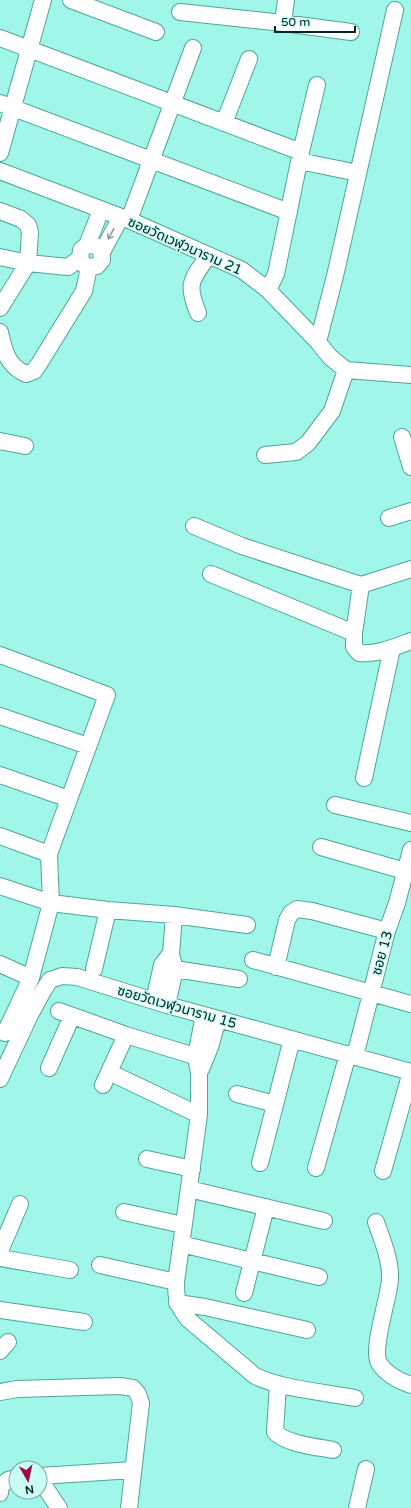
<svg xmlns="http://www.w3.org/2000/svg" width="411" height="1508" font-family="'Varela Round','Noto Sans Thai',sans-serif">
<rect width="100%" height="100%" fill="#a0f7e9"/>
<g fill="none" stroke-linecap="round" stroke-linejoin="round">
<defs>
<path id="minor" d="M71,0L156,32
M286,0L283,23L351,32
M180,12L283,23
M0,38L301,152
M0,103L289,212
M224,123L249,59
M0,153L43,0
M299,161L358,173
M0,171L129,220L242,270L268,290L318,342L330,357L346,370L411,375
M0,211L21,219L28,225L30,232L28,263L0,308
M129,220L193,48
M87,245C98,244 102,250 102,260L97,266C83,268 79,263 81,250L87,245L101,210
M102,252L121,217
M0,257L28,263L68,267L80,258
M268,290L276,274L301,152L317,85
M198,313C186,283 191,281 208,256
M0,332C4,350 7,366 26,374L34,371L39,364L84,291L89,267
M318,342L335,276L395,10
M402,437L411,467
M0,441L25,446
M265,455L296,452L308,443L332,411L346,370
M389,518L411,511
M194,526L242,546L361,585L411,569
M211,574L354,633
M361,585L354,633V647L359,653C376,655 395,647 411,641
M0,655L107,695L49,854
M0,716L88,746
M0,775L69,799
M364,778L392,648
M335,805L411,823
M0,836L49,854L51,903L31,978L5,1033
M321,847L405,871
M0,886L51,903L108,910L174,915L247,925
M253,960L411,1004
M0,964L31,978
M162,965L175,969L239,979
M276,967L287,920L291,913L297,909L312,911L387,931
M94,969L108,910
M154,1001L162,965L168,957
M167,1005L175,969L171,954L174,915
M59,1011L126,1035L204,1059
M204,1015L196,1056L199,1074V1115L176,1282C176,1299 177,1306 189,1320L255,1376C282,1389 325,1392 355,1398
M355,1056L387,931L397,903L411,850
M49,1068L72,1016
M201,1069L210,1047L218,1019
M109,1072L199,1115
M0,1079L30,1015L43,991L50,980L62,976L77,977L167,1005L411,1072L383,1171
M103,1085L126,1035
M237,1094L275,1104
M147,1159L192,1169
M260,1163L292,1039
M316,1168L348,1054
M189,1189L324,1221
M124,1212L183,1225
M376,1222C382,1240 391,1260 390,1279C389,1298 371,1349 379,1363C386,1374 399,1381 411,1385
M181,1244L319,1277
M0,1251L20,1204
M0,1258L70,1270
M100,1265L176,1282
M244,1293L266,1207
M177,1303L205,1307L307,1330
M0,1310L84,1322
M0,1351L8,1342
M278,1384L275,1432C286,1444 317,1447 333,1450
M0,1392L17,1389L120,1386L133,1388L138,1394L141,1403L129,1508
M40,1476L133,1470
M40,1480L59,1508
M0,1493L1,1486L8,1480L16,1478
M357,1508L366,1469"/>
</defs>
<use href="#minor" stroke="#4ea599" stroke-width="18"/>
<use href="#minor" stroke="#fff" stroke-width="16"/>
</g>
<defs><path id="oneway-shaft" d="M-6 0H5M1.5-3L5.5 0L1.5 3" fill="none" stroke-width="1.6" stroke-linecap="round" stroke-linejoin="round"/></defs>
<use stroke="#8d9e9c" href="#oneway-shaft" transform="translate(111 234) rotate(118)"/>
<g text-anchor="middle" dominant-baseline="central" stroke-width="3" stroke-linejoin="round" paint-order="stroke">
<g font-size="14" fill="#012723" stroke="#cbfdf4">
<text transform="translate(185 246) rotate(24)">ซอยวัดเวฬุวนาราม 21</text>
<text transform="translate(382 953) rotate(-75)">ซอย 13</text>
<text transform="translate(177 1007) rotate(16)">ซอยวัดเวฬุวนาราม 15</text>
</g>
</g>
<g transform="translate(28 1480) rotate(171)"><circle r="19" fill="#cbfdf4" stroke="#7aa7a0"/>
<path d="M0-3L7 15L0 10L-7 15Z" fill="#a0084c"/>
<text y="-6" font-size="11" font-weight="bold" text-anchor="middle" fill="#012723">N</text>
</g>
<path d="M275 26v6h80v-6" fill="none" stroke="#012723" stroke-width="2"/>
<text x="281" y="26" font-size="12" fill="#012723" stroke="#cbfdf4" stroke-width="3" paint-order="stroke">50 m</text>
</svg>
